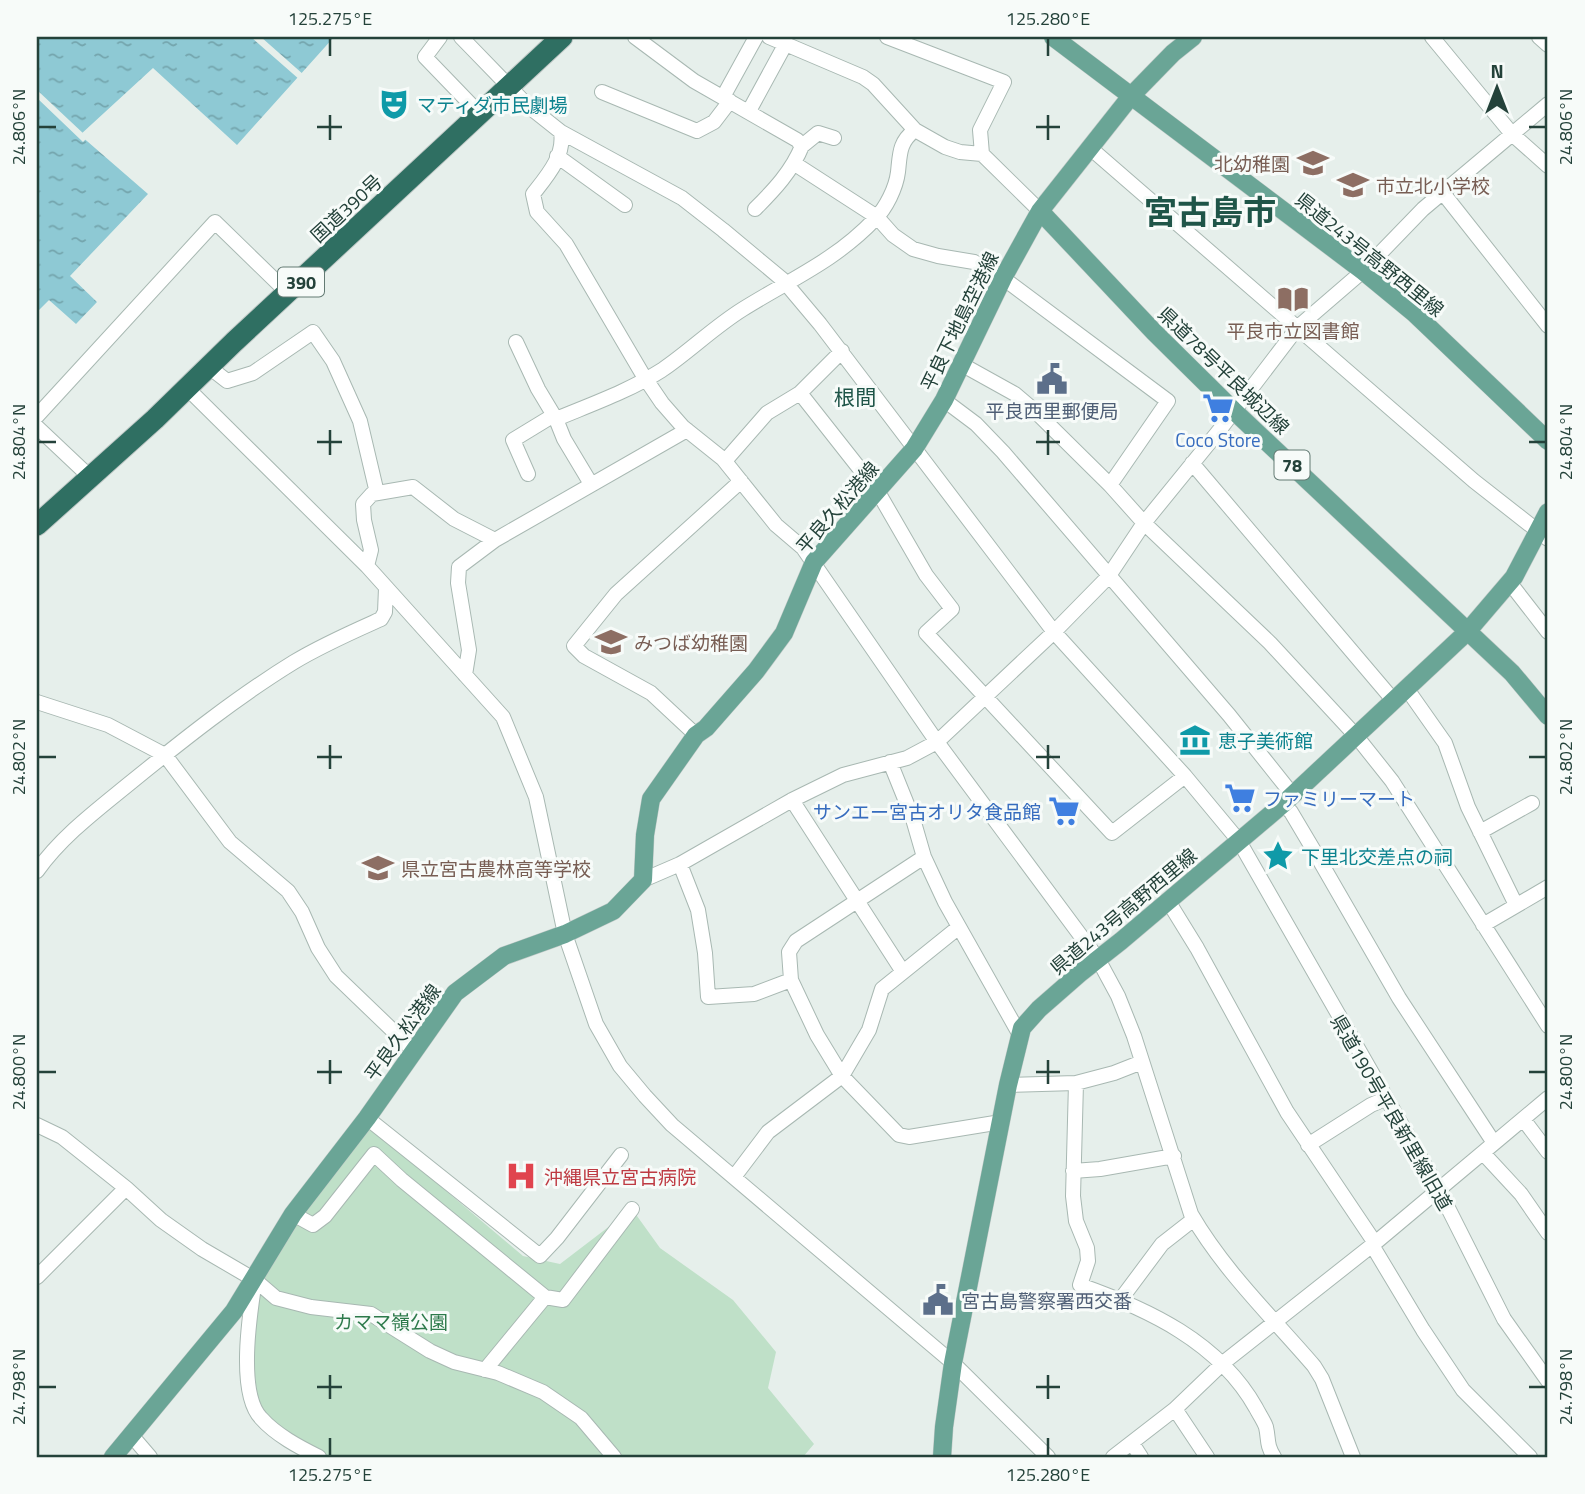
<svg xmlns="http://www.w3.org/2000/svg" width="1585" height="1494" font-family="'Titillium Web','Noto Sans JP',sans-serif">
<defs>
<pattern id="water-ripples" width="26" height="14" patternUnits="userSpaceOnUse" patternTransform="scale(1.75)"><rect width="26" height="14" fill="#8ec9d4"/><path d="M2 4q2-2 4 0t4 0M15 11q2-2 4 0t4 0" fill="none" stroke="#74a5ad"/></pattern>
</defs>
<rect width="100%" height="100%" fill="#e6efeb"/>
<path fill="#bfe0c8" d="M368,1125L523,1256L560,1264L632,1209L660,1248L733,1300L776,1352L768,1388L814,1444L803,1457H319L259,1416L249,1379L251,1285Z"/>
<path fill="url(#water-ripples)" d="M37,37H334L237,145L153,68L80,135L148,194L70,276L97,302L76,324L49,300L37,312Z"/>
<path fill="#e6efeb" d="M251,37H261L304,75L300,80Z
M37,90L85,135L87,138L83,142L37,98Z"/>
<g fill="none" stroke-linecap="round" stroke-linejoin="round">
<defs>
<path id="minor" d="M440,37L425,57L480,114
M461,37L527,105L561,132L682,198L723,230L783,280L820,324L1054,632L1185,776L1239,841L1439,1190L1504,1319L1548,1381
M635,37L694,81L797,140L802,146C792,171 774,190 755,209
M769,37L863,77L873,84L915,130L945,147L960,152L982,154L1040,211
M887,37L1004,82L980,130L982,154
M1432,37L1512,134L1548,166
M1539,37L1548,45
M602,92L697,131L714,122L730,101
M723,97L756,37
M749,111L785,45
M561,132C565,156 547,176 533,194L537,212L566,244L643,375L662,403L683,427L723,459L776,525L803,548L937,742L1098,959L1118,996L1134,1036L1191,1214C1224,1271 1272,1317 1314,1366L1322,1379L1353,1457
M802,146L818,133L834,138
M1089,147L1474,481L1548,539
M557,156L625,205
M795,164L877,217L893,235L913,249L938,256L974,262L1003,278L1168,401L1110,485
M1443,193L1548,326
M516,342L538,389L556,419
M961,364L1015,394L1035,411L1110,485L1144,523L1270,643L1357,737L1392,781L1548,1026
M209,367L227,381L253,373L313,332L333,361L360,421L377,493
M187,388L367,566L503,717L536,797L565,934L596,1024L620,1066L645,1096L672,1125L953,1363L1048,1457
M800,393L878,492L926,575L952,609L926,633L1112,833L1185,776
M944,400L976,424L1003,452L1229,715L1292,794
M37,416L215,222L288,293
M37,427L90,477
M725,461L767,413L800,393L842,351
M1192,463L1394,701
M528,474L513,440L554,415
M591,484L564,439L556,419C592,404 629,391 662,370C690,351 714,327 743,309C791,279 835,261 875,219C886,208 896,188 898,172C900,154 899,142 915,130
M367,566L371,550L364,520L363,504L372,494L413,487L454,519L495,540L687,430
M1510,583L1548,632
M465,675L469,650L458,583L459,567L495,540
M1407,689L1445,743L1468,807L1516,905
M37,702L108,725L165,755L230,842L288,891L302,912L318,948L336,976L413,1050
M696,735L651,693L584,656L574,646L616,594L741,481
M890,762L913,819L924,857L945,902L1020,1035
M792,800L903,972
M1283,804L1291,812L1313,849L1399,998L1494,1143
M1480,832L1532,803
M924,857L796,941L789,952L791,980L817,1035L842,1076L899,1135L909,1137L1001,1122
M680,864L698,910L705,953L708,997L754,994L791,980
M37,871C62,836 97,810 130,783C183,740 237,697 294,662C322,645 352,632 381,619L385,612L386,588
M643,880L680,864L792,800L843,775L907,758L937,742L1054,632L1108,577L1144,523L1218,432L1298,327L1363,271L1423,209L1548,104
M1168,901L1197,948L1287,1112L1375,1243
M1483,925L1548,887
M1076,1083L1073,1196L1076,1221L1087,1248L1088,1261L1080,1285C1148,1309 1219,1342 1256,1408C1259,1414 1264,1421 1266,1427C1269,1440 1266,1444 1274,1457
M1008,1085L1076,1083L1114,1073L1142,1062
M367,1118L540,1256L557,1238L621,1155
M1523,1119L1548,1152
M37,1125L62,1137L126,1188L161,1220L202,1249L255,1280L276,1298L311,1307L371,1314L430,1351L454,1362L498,1373L543,1392L581,1418L614,1457
M1308,1145L1371,1105L1385,1099
M1483,1153L1521,1194L1548,1233
M1073,1171L1100,1169L1174,1156
M734,1177L768,1132L842,1076L869,1030L882,989L959,927
M293,1214L313,1225L325,1216L374,1154L402,1180L545,1297
M1372,1245L1423,1330L1463,1390L1530,1457
M37,1277L126,1188
M255,1280C250,1312 237,1393 261,1418C276,1435 299,1447 319,1457
M1121,1299L1162,1244L1194,1219
M485,1370L545,1297L563,1300L632,1209
M1175,1409L1207,1457
M132,1436L150,1457
M1132,1443L1141,1457
M1113,1457L1175,1409L1223,1363L1375,1243L1548,1098"/>
<path id="major" d="M1053,37L1363,271L1414,313L1548,441
M1040,211L1154,332L1233,410L1512,673L1548,716
M113,1457L234,1311L293,1214L367,1118L455,993L504,956L565,934L613,911L643,880L645,835L651,799L696,735L706,728L756,671L784,633L814,562L914,449L944,400L1003,278L1040,211L1131,96L1173,53L1193,37
M942,1457L944,1427L953,1363L1008,1085L1022,1028L1039,1009L1079,974L1121,941L1283,804L1467,632L1514,577L1548,512"/>
<path id="highway" d="M37,525L155,419L234,342L562,37"/>
</defs>
<use href="#minor" stroke="#a8b8b2" stroke-width="16"/>
<use href="#major" stroke="#c2cac8" stroke-width="19"/>
<use href="#highway" stroke="#c2cac8" stroke-width="23"/>
<use href="#minor" stroke="#fff" stroke-width="14"/>
<use href="#major" stroke="#6aa596" stroke-width="18"/>
<use href="#highway" stroke="#2f6f62" stroke-width="21"/>
</g>
<path fill="none" stroke="#24423a" stroke-width="2.5" d="M330,38V56M1048,38V56M330,115V140M1048,115V140M38,127H56M317,127H342M1036,127H1060M1529,127H1546M330,430V455M1048,430V455M38,442H56M317,442H342M1036,442H1060M1529,442H1546M330,745V769M1048,745V769M38,757H56M317,757H342M1036,757H1060M1529,757H1546M330,1060V1084M1048,1060V1084M38,1072H56M317,1072H342M1036,1072H1060M1529,1072H1546M330,1375V1399M1048,1375V1399M38,1387H56M317,1387H342M1036,1387H1060M1529,1387H1546M330,1438V1456M1048,1438V1456"/>
<defs>
<symbol id="theatre-bare" viewBox="-9 -9 18 18"><path d="M-5-5.5Q0-4 5-5.5V0Q5 5 0 6Q-5 5-5 0ZM-3.3-2.5H-1v1.5H-3.3ZM1-2.5H3.3v1.5H1ZM-2.8 1Q0 5.5 2.8 1Z" fill="#0f9aa8" stroke="#f7fbf9" stroke-width="2.5" paint-order="stroke"/></symbol>
<symbol id="school-bare" viewBox="-9 -9 18 18"><path d="M0-5L7-2L0 1L-7-2ZM-4 1L0 2.5L4 1V4Q0 6-4 4Z" fill="#8d6e63" stroke="#f7fbf9" stroke-width="2.5" paint-order="stroke"/></symbol>
<symbol id="library-bare" viewBox="-9 -9 18 18"><path d="M-6-4Q-3-5.5-.7-3.5V5Q-3 3-6 4ZM6-4Q3-5.5 .7-3.5V5Q3 3 6 4Z" fill="#8d6e63" stroke="#f7fbf9" stroke-width="2.5" paint-order="stroke"/></symbol>
<symbol id="civic-bare" viewBox="-9 -9 18 18"><path d="M-.6-6.5H3V-4.5H.6V-3L4-1V1h2V6H-6V1h2V-1L-.6-3ZM-1.2 2.5V6h2.4V2.5Z" fill="#5c6f8a" stroke="#f7fbf9" stroke-width="2.5" paint-order="stroke"/></symbol>
<symbol id="supermarket-bare" viewBox="-9 -9 18 18"><path d="M-6-5.5h2.5l.6 2H6L4.5 2H-2.5L-4.4-4H-6ZM-1.5 3.2a1.3 1.3 0 1 0 .1 0ZM3 3.2a1.3 1.3 0 1 0 .1 0Z" fill="#3f7fe0" stroke="#f7fbf9" stroke-width="2.5" paint-order="stroke"/></symbol>
<symbol id="museum-bare" viewBox="-9 -9 18 18"><path d="M0-6L6-3V-2H-6V-3ZM-5-1h2V3h-2ZM-1-1h2V3h-2ZM3-1h2V3H3ZM-6 4H6V6H-6Z" fill="#0f9aa8" stroke="#f7fbf9" stroke-width="2.5" paint-order="stroke"/></symbol>
<symbol id="sight-bare" viewBox="-9 -9 18 18"><path d="M0-6L1.8-2.2L6-1.7L2.9 1.2L3.7 5.4L0 3.3L-3.7 5.4L-2.9 1.2L-6-1.7L-1.8-2.2Z" fill="#0f9aa8" stroke="#f7fbf9" stroke-width="2.5" paint-order="stroke"/></symbol>
<symbol id="hospital-bare" viewBox="-9 -9 18 18"><path d="M-5-5h3v3.5h4V-5h3V5h-3V1.5h-4V5h-3Z" fill="#e0444e" stroke="#f7fbf9" stroke-width="2.5" paint-order="stroke"/></symbol>
</defs>
<g fill-rule="evenodd">
<use href="#theatre-bare" x="372" y="82" width="44" height="44"/>
<use href="#school-bare" x="1291" y="141" width="44" height="44"/>
<use href="#school-bare" x="1331" y="163" width="44" height="44"/>
<use href="#library-bare" x="1271" y="277" width="44" height="44"/>
<use href="#civic-bare" x="1030" y="357" width="44" height="44"/>
<use href="#supermarket-bare" x="1196" y="386" width="44" height="44"/>
<use href="#school-bare" x="589" y="620" width="44" height="44"/>
<use href="#museum-bare" x="1173" y="718" width="44" height="44"/>
<use href="#supermarket-bare" x="1218" y="776" width="44" height="44"/>
<use href="#supermarket-bare" x="1042" y="789" width="44" height="44"/>
<use href="#sight-bare" x="1256" y="834" width="44" height="44"/>
<use href="#school-bare" x="356" y="846" width="44" height="44"/>
<use href="#hospital-bare" x="499" y="1154" width="44" height="44"/>
<use href="#civic-bare" x="916" y="1278" width="44" height="44"/>
</g>
<g text-anchor="middle" dominant-baseline="central" stroke-width="6" stroke-linejoin="round" paint-order="stroke">
<g fill="#f7fbf9" stroke="#637a73" stroke-width="2">
<rect x="278" y="267.5" width="46" height="29" rx="5"/>
<rect x="1274.5" y="450.5" width="35" height="29" rx="5"/>
</g>
<g font-size="18" font-weight="bold" fill="#24423a">
<text x="301" y="282">390</text>
<text x="1292" y="465">78</text>
</g>
<g font-size="19" fill="#0d838f" stroke="#f7fbf9" text-anchor="start">
<text x="417" y="104">マティダ市民劇場</text>
<text x="1218" y="740">恵子美術館</text>
<text x="1301" y="856">下里北交差点の祠</text>
</g>
<g font-size="19" fill="#785e54" stroke="#f7fbf9" text-anchor="start">
<text x="1290" y="163" text-anchor="end">北幼稚園</text>
<text x="1376" y="185">市立北小学校</text>
<text x="1293" y="330" text-anchor="middle">平良市立図書館</text>
<text x="634" y="642">みつば幼稚園</text>
<text x="401" y="868">県立宮古農林高等学校</text>
</g>
<g font-size="19" fill="#24423a" stroke="#f7fbf9">
<text transform="translate(346 208) rotate(-43)">国道390号</text>
<text transform="translate(1370 254) rotate(39)">県道243号高野西里線</text>
<text transform="translate(959 321) rotate(-64)">平良下地島空港線</text>
<text transform="translate(1224 370) rotate(44)">県道78号平良城辺線</text>
<text transform="translate(837 507) rotate(-49)">平良久松港線</text>
<text transform="translate(1123 911) rotate(-40)">県道243号高野西里線</text>
<text transform="translate(402 1032) rotate(-54)">平良久松港線</text>
<text transform="translate(1392 1112) rotate(60)">県道190号平良新里線旧道</text>
</g>
<g font-size="19" fill="#4e5e75" stroke="#f7fbf9">
<text x="1052" y="410">平良西里郵便局</text>
<text x="961" y="1300" text-anchor="start">宮古島警察署西交番</text>
</g>
<g font-size="19" fill="#366cbe" stroke="#f7fbf9">
<text x="1218" y="439">Coco Store</text>
<text x="1263" y="798" text-anchor="start">ファミリーマート</text>
<text x="1041" y="811" text-anchor="end">サンエー宮古オリタ食品館</text>
</g>
<g font-size="19" fill="#be3a42" stroke="#f7fbf9" text-anchor="start">
<text x="544" y="1176">沖縄県立宮古病院</text>
</g>
<g font-size="19" fill="#2d7a4b" stroke="#f7fbf9">
<text x="391" y="1321">カママ嶺公園</text>
</g>
<g font-size="21" fill="#1f5548" stroke="#f7fbf9">
<text x="855" y="397">根間</text>
</g>
<g font-size="33" font-weight="bold" fill="#1f5548" stroke="#f7fbf9">
<text x="1210" y="212">宮古島市</text>
</g>
</g>
<rect width="1585" height="1494" fill="none" stroke="#f7fbf9" stroke-width="77"/>
<g transform="translate(1497 88)" stroke="#f7fbf9" stroke-width="5" paint-order="stroke">
<path d="M0-5L12 26L0 18L-12 26Z" fill="#24423a"/>
<text y="-10" font-size="19" font-weight="bold" text-anchor="middle" fill="#24423a">N</text>
</g>
<rect x="38" y="38" width="1508" height="1418" fill="none" stroke="#24423a" stroke-width="2.5"/>
<g font-size="18" text-anchor="middle" fill="#24423a">
<text x="330" y="25">125.275°E</text>
<text x="1048" y="25">125.280°E</text>
<text transform="translate(19 127) rotate(-90)" y="6">24.806°N</text>
<text transform="translate(1566 127) rotate(-90)" y="6">24.806°N</text>
<text transform="translate(19 442) rotate(-90)" y="6">24.804°N</text>
<text transform="translate(1566 442) rotate(-90)" y="6">24.804°N</text>
<text transform="translate(19 757) rotate(-90)" y="6">24.802°N</text>
<text transform="translate(1566 757) rotate(-90)" y="6">24.802°N</text>
<text transform="translate(19 1072) rotate(-90)" y="6">24.800°N</text>
<text transform="translate(1566 1072) rotate(-90)" y="6">24.800°N</text>
<text transform="translate(19 1387) rotate(-90)" y="6">24.798°N</text>
<text transform="translate(1566 1387) rotate(-90)" y="6">24.798°N</text>
<text x="330" y="1481">125.275°E</text>
<text x="1048" y="1481">125.280°E</text>
</g>
</svg>
